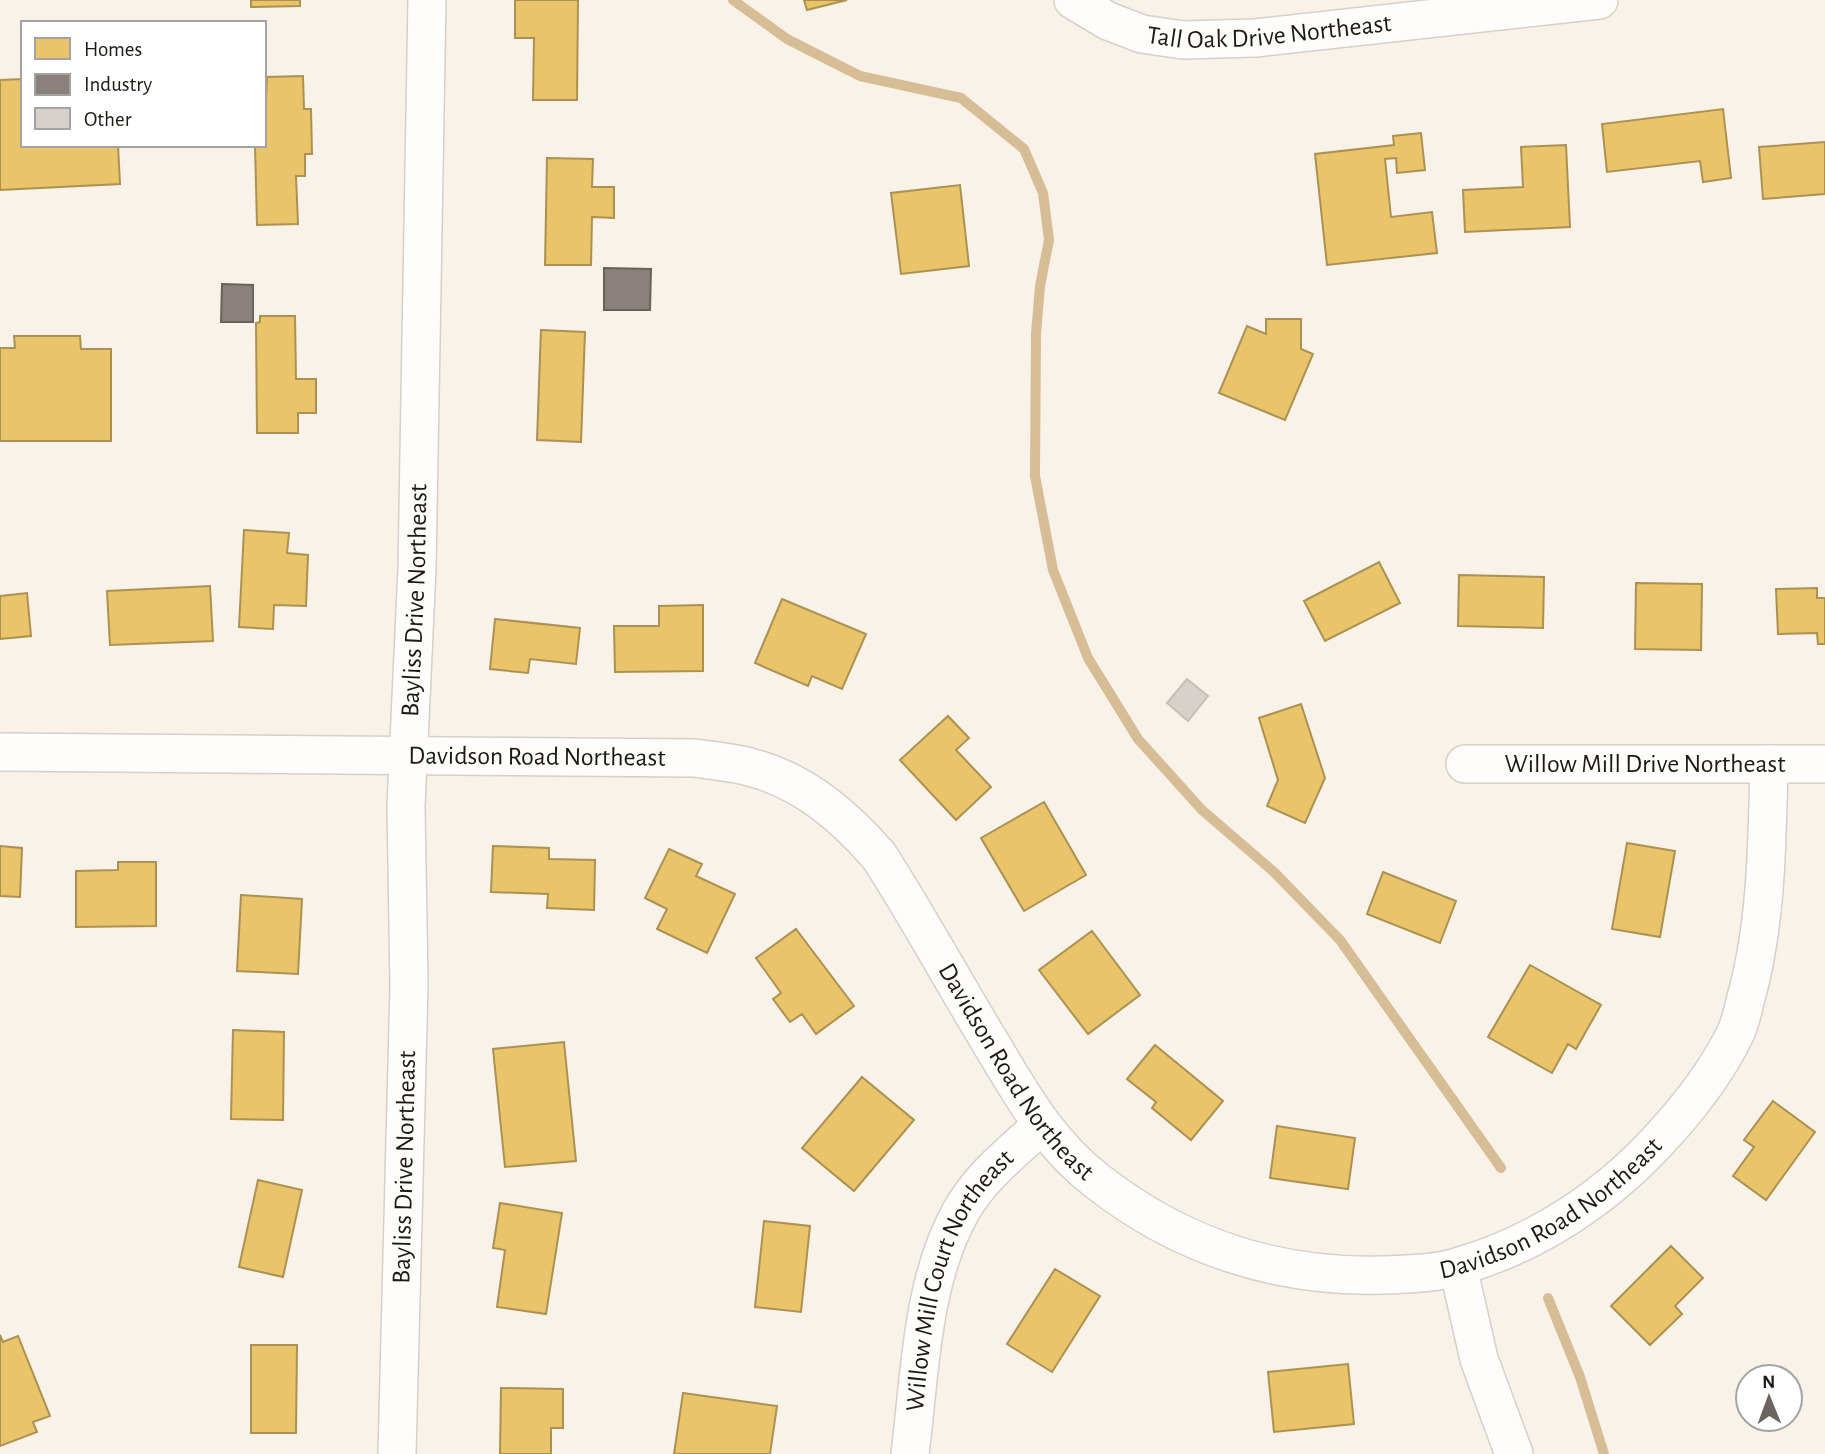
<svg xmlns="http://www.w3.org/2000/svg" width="1825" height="1454" font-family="'Alegreya Sans',sans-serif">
<rect width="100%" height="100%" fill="#f8f2e8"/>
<path fill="#e9c46a" stroke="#ac9150" stroke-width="2" d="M251,0H300V6L251,7Z
M515,0H578L577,100H533L534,38H515Z
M804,0H847L807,10Z
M303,76L304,109H311L312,154H305V176H296L298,224L257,225L255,145H264L267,77Z
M23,79V145H118L120,184L0,190V80Z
M1723,109L1731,178L1703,182L1700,161L1607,172L1602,124Z
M1421,133L1425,170L1397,173L1396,158L1385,159L1391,217L1432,212L1437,253L1327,265L1315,154L1394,145L1393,136Z
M1825,142V194L1763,199L1759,147Z
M1566,145L1570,227L1465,232L1463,190L1523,187L1521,147Z
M547,158L593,159L592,187H614V218L592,217L591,265H545Z
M960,185L969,266L901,274L891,193Z
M260,316H295L296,379H316V413H298V433H257L256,323L260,322Z
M1266,319H1301V349L1313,354L1285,420L1219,393L1247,326L1266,334Z
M541,330L585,332L581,442L537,440Z
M14,336H80L81,349H111V441H0V348H15Z
M244,530L289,533L287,553L308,555L306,606L274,605L273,629L239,627Z
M1379,562L1400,603L1325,641L1304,601Z
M1459,575L1544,577L1543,628L1458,626Z
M1636,583L1702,584L1701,650L1635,649Z
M210,586L213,641L110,645L107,591Z
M1817,588V598H1825V644H1818L1817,633L1778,634L1776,589Z
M27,593L31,636L0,639V596Z
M782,599L866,634L842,689L812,676L808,686L755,663Z
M703,605V671L615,672L614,626H659V606Z
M495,619L580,628L576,664L530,659L528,673L490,669Z
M1301,704L1325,778L1305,823L1267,806L1278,780L1259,718Z
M948,716L969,738L956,750L991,787L956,820L900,760Z
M1044,802L1086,875L1024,911L981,838Z
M1627,843L1675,851L1660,937L1612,929Z
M0,846L22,848L20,897L0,896Z
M493,846L549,848V859L595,860L594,910L547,908L548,894L491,892Z
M669,849L702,864L696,876L735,894L707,953L657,929L667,909L645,898Z
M118,862H156V926L76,927V871L118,870Z
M1383,872L1456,901L1440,943L1367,914Z
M241,895L302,899L298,974L237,971Z
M796,929L854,1006L816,1034L802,1014L790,1022L773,999L781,993L756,958Z
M1092,931L1140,995L1088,1034L1039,970Z
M1530,965L1601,1005L1576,1049L1568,1044L1552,1073L1488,1037Z
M233,1030L284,1032L283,1120L231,1119Z
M564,1042L576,1161L505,1167L493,1049Z
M1155,1045L1223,1101L1191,1140L1152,1108L1156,1102L1127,1079Z
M862,1077L914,1120L854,1191L802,1148Z
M1773,1101L1815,1132L1766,1200L1733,1176L1754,1147L1744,1140Z
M1277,1126L1355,1138L1348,1189L1270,1178Z
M258,1180L302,1190L283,1277L239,1267Z
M500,1203L562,1213L546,1314L497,1307L505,1250L493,1248Z
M764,1221L810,1226L801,1312L755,1307Z
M1671,1246L1703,1278L1675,1306L1682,1314L1650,1345L1611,1306Z
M1055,1269L1100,1296L1052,1372L1007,1344Z
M0,1335L3,1342L18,1336L50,1416L33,1422L37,1432L0,1446Z
M251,1345H297L296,1433H251Z
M1348,1364L1354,1424L1274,1432L1268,1372Z
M501,1388L563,1389V1428H551V1454H500Z
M683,1393L777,1406L770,1454H674Z"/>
<path fill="#8a817c" stroke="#69625c" stroke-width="2" d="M604,268L651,269L650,310H604Z
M222,284L253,285V322H221Z"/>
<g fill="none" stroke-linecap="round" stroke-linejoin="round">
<path stroke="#d7bd95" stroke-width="10" d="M733,0L787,39L860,76L961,98L1024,149L1043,193L1049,240L1040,286L1036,334L1035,476L1053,570L1088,658L1138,739L1202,810L1274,872L1340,940L1501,1168
M1548,1298L1580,1377L1604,1454"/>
</g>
<path fill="#d6d1ca" stroke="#c4bfb8" stroke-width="2" d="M1187,679L1208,696L1188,721L1167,703Z"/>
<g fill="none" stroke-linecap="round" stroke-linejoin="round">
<defs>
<g id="minor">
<path id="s1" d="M1073,0L1108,21L1142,34L1183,40L1255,38L1599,0"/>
<path id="s2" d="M0,752L695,758C714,761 735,762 753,768C805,782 845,817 879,856C919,918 954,983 993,1047C1023,1097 1049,1144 1097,1181C1180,1246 1277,1278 1382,1275C1408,1274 1435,1274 1460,1266C1536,1244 1604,1199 1657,1142C1687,1110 1717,1072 1736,1032C1741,1021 1743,1009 1746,998C1767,922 1767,842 1769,764"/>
<path id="s3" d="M1465,764H1825"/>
<path d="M1458,1267L1479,1359L1514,1454"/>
<path id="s4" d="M397,1454L409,985L406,806L417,568L427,0"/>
<path id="s5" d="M910,1454C920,1375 921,1284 960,1213C979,1178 1012,1152 1041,1126"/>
</g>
</defs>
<use href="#minor" stroke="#d5d0c8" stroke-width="40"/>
<use href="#minor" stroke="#fefdfc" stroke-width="37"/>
</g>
<g text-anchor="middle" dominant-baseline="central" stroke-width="7" stroke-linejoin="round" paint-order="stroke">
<g font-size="26" fill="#1d1913" stroke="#fff">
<text stroke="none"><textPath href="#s1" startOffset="205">Tall Oak Drive Northeast</textPath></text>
<text stroke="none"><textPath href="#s4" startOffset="854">Bayliss Drive Northeast</textPath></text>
<text stroke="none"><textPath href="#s2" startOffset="537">Davidson Road Northeast</textPath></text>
<text stroke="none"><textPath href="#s3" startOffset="180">Willow Mill Drive Northeast</textPath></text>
<text stroke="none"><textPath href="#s2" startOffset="1166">Davidson Road Northeast</textPath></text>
<text stroke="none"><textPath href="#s4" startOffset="287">Bayliss Drive Northeast</textPath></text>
<text stroke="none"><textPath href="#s2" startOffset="1796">Davidson Road Northeast</textPath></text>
<text stroke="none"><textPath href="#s5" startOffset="184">Willow Mill Court Northeast</textPath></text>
</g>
</g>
<rect x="21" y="21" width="245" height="126" fill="#ffffff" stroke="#a5a3a1" stroke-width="2"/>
<rect x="35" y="38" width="35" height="21" fill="#e9c46a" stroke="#a5a3a1" stroke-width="2"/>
<text x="84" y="56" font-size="21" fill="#1d1913">Homes</text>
<rect x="35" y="74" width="35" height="21" fill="#8a817c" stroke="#a5a3a1" stroke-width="2"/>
<text x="84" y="91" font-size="21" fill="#1d1913">Industry</text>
<rect x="35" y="108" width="35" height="21" fill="#d6d1ca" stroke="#a5a3a1" stroke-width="2"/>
<text x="84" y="126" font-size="21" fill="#1d1913">Other</text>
<g transform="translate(1769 1398) rotate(359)"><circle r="33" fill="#ffffff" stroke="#a5a3a1" stroke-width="2"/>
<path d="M0-5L12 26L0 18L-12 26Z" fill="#6a655e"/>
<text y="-10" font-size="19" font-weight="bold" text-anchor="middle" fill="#1d1913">N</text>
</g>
</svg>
